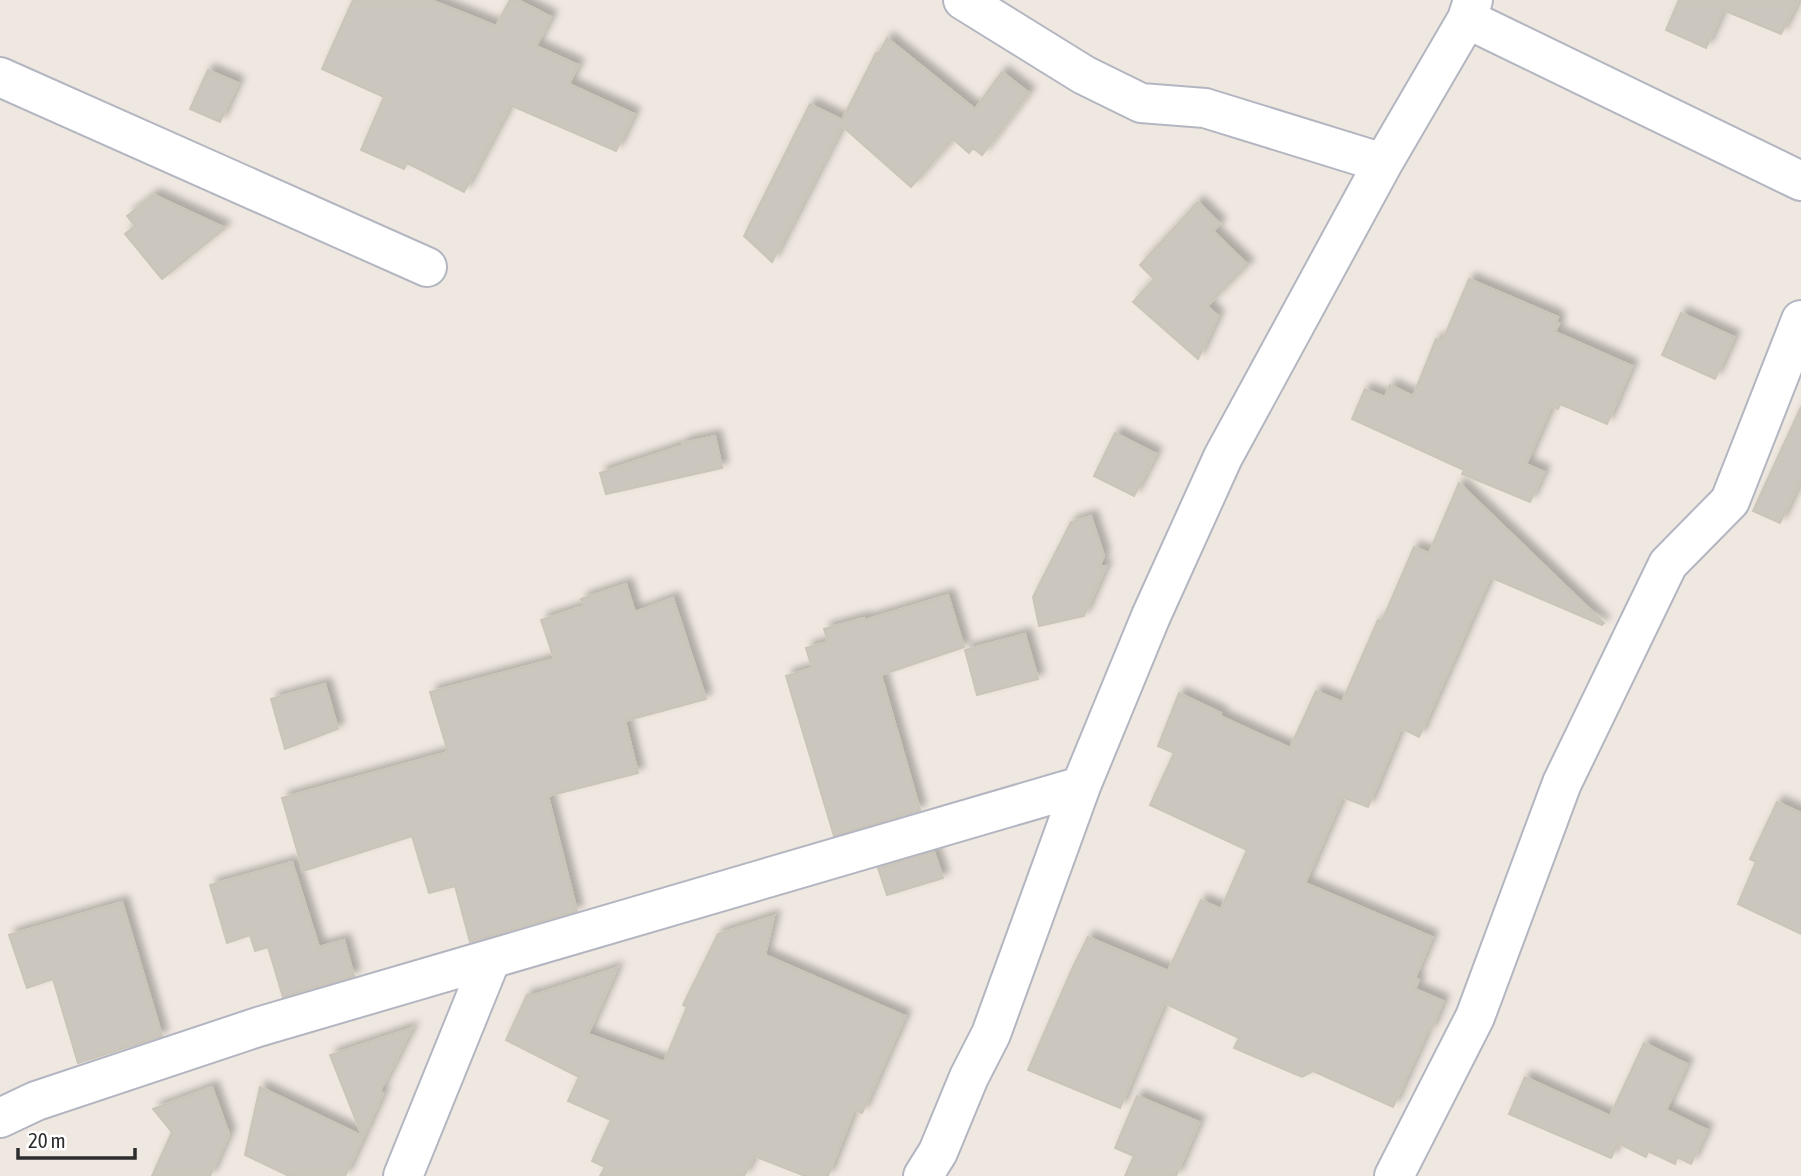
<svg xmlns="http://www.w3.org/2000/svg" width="1801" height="1176" font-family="'Asap Condensed',sans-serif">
<defs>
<filter id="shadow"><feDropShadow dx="6" dy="-6" stdDeviation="3.5" flood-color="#0004"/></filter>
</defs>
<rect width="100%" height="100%" fill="#efe8e0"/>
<path fill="#cbc6be" stroke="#cbc4b9" stroke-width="2" filter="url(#shadow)" d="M353,0H431L496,26L510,0H518L551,17L536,46L578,65L569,84L634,114L616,151L510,105L464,192L407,163L404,169L361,150L384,97L322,69Z
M1679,0H1798L1781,34L1723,10L1706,48L1666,30Z
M887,38L975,109L1002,72L1029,93L982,155L973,148L969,153L953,139L911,187L842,126L772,262L744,236L810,104L842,120L876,53L879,54Z
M208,70L238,83L220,122L190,109Z
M154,195L225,228L162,279L125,234L135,226L127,216Z
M1198,202L1220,224L1213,231L1248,265L1207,306L1218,316L1198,359L1133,302L1154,279L1140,265Z
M1469,279L1558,317L1556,322L1559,323L1555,332L1632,366L1607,424L1560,404L1558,409L1551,406L1526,464L1544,472L1530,502L1462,474L1464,470L1352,419L1365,389L1385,397L1390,385L1413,396L1436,339L1442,342Z
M1681,313L1734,337L1715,379L1662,355Z
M1801,407V479L1780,523L1753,511Z
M1115,433L1156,454L1134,496L1094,476Z
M715,436L722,468L606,494L600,473L684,445L683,443Z
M1459,483L1604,623L1602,625L1490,577L1419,737L1401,728L1368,807L1342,797L1305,883L1432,937L1415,978L1419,980L1415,989L1443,1001L1431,1030L1428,1029L1393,1107L1313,1071L1302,1077L1234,1048L1239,1038L1164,1003L1120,1108L1028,1070L1072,969L1088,937L1168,971L1201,900L1221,909L1247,850L1150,805L1174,753L1158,746L1179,693L1221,713L1220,716L1290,748L1316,691L1342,702L1378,620L1382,621L1414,547L1429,553Z
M1091,516L1104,556L1099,567L1106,566L1084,616L1039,626L1033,597L1071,522Z
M626,584L635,612L673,598L706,699L625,721L638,773L548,796L577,911L470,942L455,886L429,893L412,836L303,871L282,798L448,752L430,692L554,659L541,620L584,606L581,599Z
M948,595L964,647L881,675L920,810L834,836L786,676L812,668L806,648L828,642L824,629L864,618L865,620Z
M1025,634L1038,679L977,695L965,650Z
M325,684L338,729L285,749L271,699Z
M1777,802L1801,813V934L1738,904L1756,862L1750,859Z
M934,852L943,878L887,895L878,868Z
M292,862L319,947L344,940L354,976L283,997L268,947L255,951L250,935L227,943L210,885Z
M122,902L162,1036L78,1063L53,979L27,988L9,935Z
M774,916L765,955L905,1016L862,1113L854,1110L828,1176H805L754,1156L744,1176H600L605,1167L592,1161L611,1120L568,1101L579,1077L506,1040L527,995H534L617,968L588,1034L664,1062L687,1007L683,1005L718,934Z
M412,1028L380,1091L383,1093L345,1176H289L245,1155L260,1087L362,1136L330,1055Z
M1644,1043L1687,1064L1666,1110L1707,1130L1691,1164L1677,1157L1675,1164L1648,1151L1646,1157L1618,1143L1611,1158L1509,1114L1525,1077L1610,1116Z
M212,1087L229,1134L210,1176H152L172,1132L153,1109Z
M1137,1096L1199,1122L1176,1176H1125L1134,1156L1115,1148Z"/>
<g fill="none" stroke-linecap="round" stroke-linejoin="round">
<defs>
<path id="minor" d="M963,0L1084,75L1141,103L1205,108L1383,163
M1467,19L1801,181
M0,77L427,267
M0,1118L36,1101L258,1027L1081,786
M403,1176L491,959
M923,1176L938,1152L969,1077L991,1034L1081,786L1151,616L1223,457L1383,163L1467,19L1473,0
M1394,1176L1475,1017L1562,783L1668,564L1730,501L1801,320"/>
</defs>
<use href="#minor" stroke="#b3b6c1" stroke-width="42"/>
<use href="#minor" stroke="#fff" stroke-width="38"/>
</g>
<path d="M18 1148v10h117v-10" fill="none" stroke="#2d2d2d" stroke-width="3.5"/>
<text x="28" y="1148" font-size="21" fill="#2d2d2d" stroke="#ffffff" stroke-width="5" paint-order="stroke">20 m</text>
</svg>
